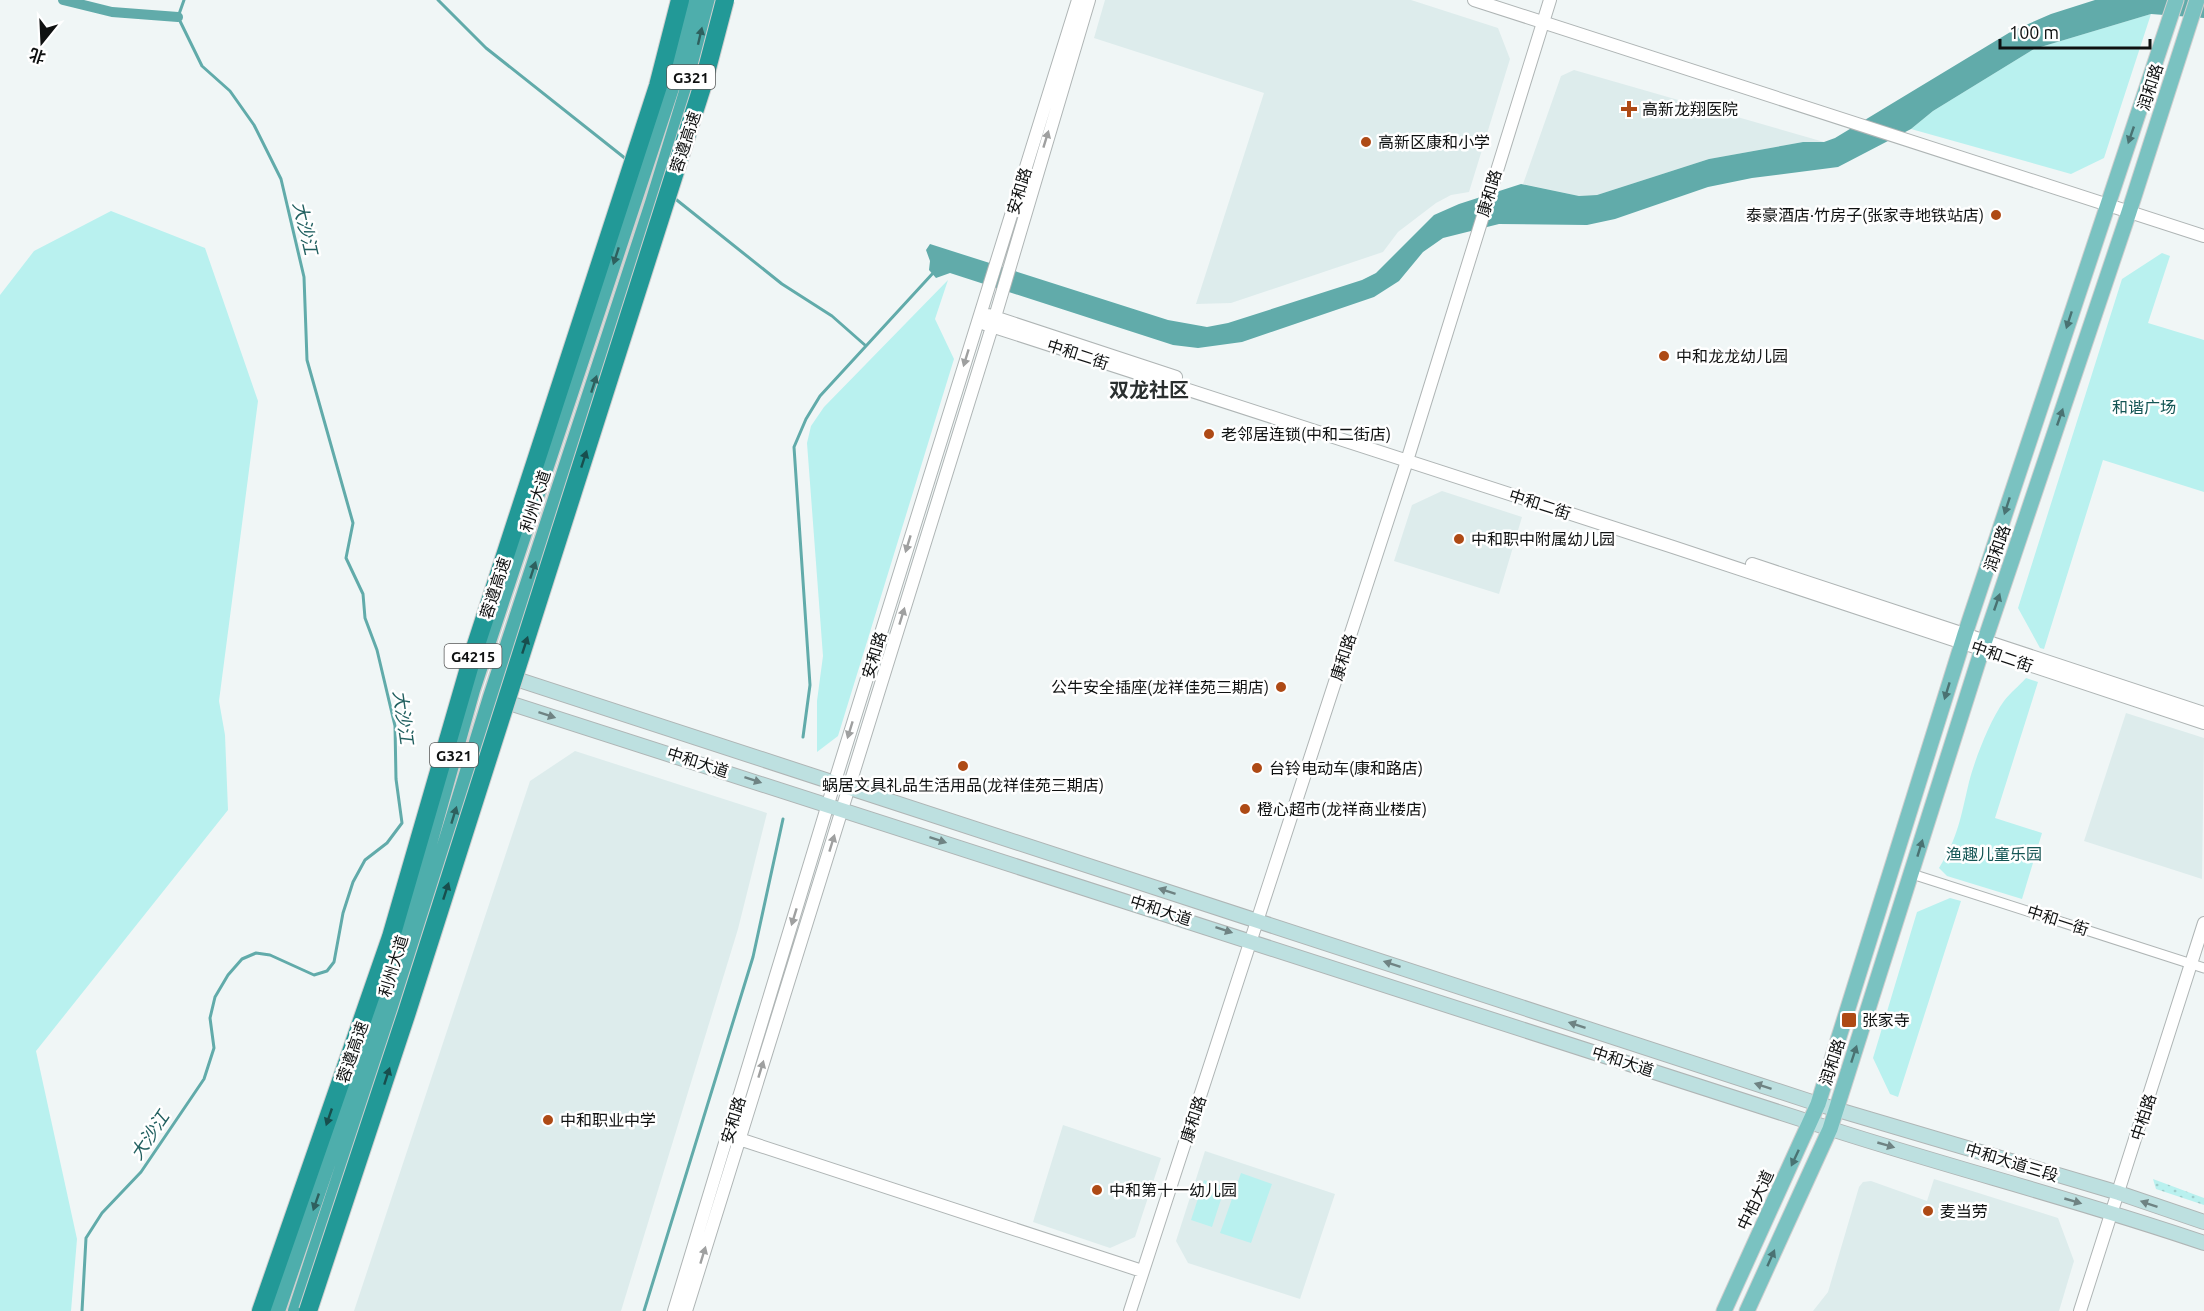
<svg xmlns="http://www.w3.org/2000/svg" width="2204" height="1311" font-family="Ubuntu,'Noto Sans SC',sans-serif">
<defs>
<pattern id="grass-dots" width="8" height="8" patternUnits="userSpaceOnUse" patternTransform="scale(1.5)"><rect width="8" height="8" fill="#b9f1ef"/><path d="M2 2h.1M6 6h.1" fill="none" stroke="#9ececc" stroke-width="1.8" stroke-linecap="round"/></pattern>
</defs>
<rect width="100%" height="100%" fill="#f0f6f6"/>
<path fill="#ddecec" d="M1105,0H1411L1498,28L1510,59L1469,192L1451,195L1436,203L1398,232L1383,252L1231,303L1196,304L1264,93L1094,38Z
M1574,70L1824,142H1803L1709,159L1597,195L1579,196L1523,184L1561,76Z
M1442,491L1522,517L1499,594L1394,561L1412,505Z
M2126,713L2204,738L2202,879L2084,841Z
M575,751L767,813L738,929L621,1311H354L530,781Z
M1063,1125L1161,1158L1135,1237L1110,1248L1033,1222Z
M1205,1151L1335,1194L1300,1299L1188,1263L1176,1241Z
M1934,1179L2058,1218L2074,1261L2059,1311H1813L1828,1292L1859,1187L1863,1182L1871,1181L1927,1201Z"/>
<path fill="url(#grass-dots)" d="M2153,1179L2204,1198V1205L2156,1189Z"/>
<path fill="#b9f1ef" d="M2151,14L2104,158L2071,174L1911,129L1933,111L2034,49Z
M111,211L205,248L258,401L219,701L225,735L228,810L36,1051L77,1239L71,1311H0V295L34,251Z
M2162,253L2170,256L2148,323L2204,340V492L2103,460L2044,649L2040,648L2018,608L2122,279Z
M948,280L935,319L954,359L838,736L817,752V701L823,656L807,443L811,426L824,407Z
M2026,678L2038,682L1995,818L2042,833L2022,899L1947,876L1939,868C1958,838 1961,816 1969,782C1975,759 1990,720 2004,701C2010,693 2019,686 2026,678Z
M1950,898L1961,901L1898,1097L1890,1094L1873,1058L1917,912Z
M1241,1173L1272,1184L1251,1243L1220,1233Z
M1204,1180L1225,1187L1212,1227L1191,1220Z"/>
<path fill="#61abaa" d="M2095,0H2204V18L2151,14L2034,49L1933,111L1911,129L1838,167L1752,178L1708,187L1615,219L1587,225L1499,224L1443,238L1423,252L1399,281L1374,297L1242,342L1198,348L1173,345L950,273L936,278L929,270L930,261L926,250L930,244L1168,320L1207,327L1228,323L1362,280L1376,273L1434,215L1459,204L1521,184L1579,196L1597,195L1709,159L1803,142H1824L1835,138L2012,31L2051,14Z"/>
<g fill="none" stroke-linecap="round" stroke-linejoin="round">
<path stroke="#61abaa" stroke-width="3" d="M438,0L486,48L626,159
M673,197L782,284L832,316L866,346
M803,737L810,685L794,447L806,419L820,396L934,272
M82,1311L86,1238L102,1213L141,1172L204,1079L214,1048L210,1018L215,997L228,975L242,959L256,953L270,955L314,975L327,971L334,962L343,913L353,882L365,860L387,843L402,823L396,779L395,726L377,650L365,618L363,594L346,558L353,523L307,360L304,277L281,179L254,125L230,91L202,66L178,17L184,0
M644,1311L753,957L783,819"/>
<path stroke="#61abaa" stroke-width="10" d="M63,0L112,12L178,17"/>
<defs>
<path id="minor" d="M1912,874L2204,968"/>
<path id="tertiary" d="M1474,0L2204,236
M988,315L1176,377
M985,324L1673,547L2204,723
M1752,564L2204,713
M733,1137L1142,1271
M674,1311L835,781L1078,0
M686,1311L992,327L1089,0
M1130,1311L1406,464L1550,0
M2080,1311L2204,923"/>
<path id="secondary" d="M504,675L1818,1104L2119,1193L2204,1222
M497,699C941,838 1383,983 1825,1127C1951,1168 2079,1200 2204,1243"/>
<path id="primary" d="M1724,1311L1818,1104L1965,634L2176,0
M1747,1311L1830,1129L1985,640L2129,212L2197,0"/>
<path id="trunk" d="M277,1311L395,965L472,690L675,76L693,0
M296,1311L394,1011L491,697L653,203L690,82L709,0"/>
<path id="motorway" d="M261,1311L391,937L473,654L658,86L680,0"/>
</defs>
<use href="#minor" stroke="#afb5b5" stroke-width="11"/>
<use href="#tertiary" stroke="#afb5b5" stroke-width="14"/>
<use href="#secondary" stroke="#afb5b5" stroke-width="16"/>
<use href="#primary" stroke="#cfcfcf" stroke-width="17"/>
<use href="#trunk" stroke="#cfcfcf" stroke-width="19"/>
<use href="#motorway" stroke="#cfcfcf" stroke-width="20"/>
<use href="#minor" stroke="#fff" stroke-width="9"/>
<use href="#tertiary" stroke="#fff" stroke-width="12"/>
<use href="#secondary" stroke="#bde0e0" stroke-width="14"/>
<use href="#primary" stroke="#7ac2c1" stroke-width="15"/>
<use href="#trunk" stroke="#4eaeac" stroke-width="16"/>
<use href="#motorway" stroke="#229997" stroke-width="18"/>
<defs>
<path id="motorway-bridge" d="M308,1311L407,1012L703,84L725,0"/>
</defs>
<use href="#motorway-bridge" stroke="#cfcfcf" stroke-width="20" stroke-linecap="butt"/>
<use href="#motorway-bridge" stroke="#229997" stroke-width="18"/>
</g>
<defs><path id="oneway-solid" d="M-6-.8H1V-3.2L6.5 0L1 3.2V.8H-6Z" transform="scale(1.5)"/></defs>
<g fill="#2e605e">
<use href="#oneway-solid" transform="translate(700 36) rotate(-77)"/>
<use href="#oneway-solid" transform="translate(616 256) rotate(108)"/>
<use href="#oneway-solid" transform="translate(594 384) rotate(-72)"/>
<use href="#oneway-solid" transform="translate(533 570) rotate(-72)"/>
<use href="#oneway-solid" transform="translate(454 815) rotate(-73)"/>
<use href="#oneway-solid" transform="translate(316 1202) rotate(109)"/>
</g>
<g fill="#4a7272">
<use href="#oneway-solid" transform="translate(2131 135) rotate(109)"/>
<use href="#oneway-solid" transform="translate(2069 320) rotate(108)"/>
<use href="#oneway-solid" transform="translate(2060 417) rotate(-71)"/>
<use href="#oneway-solid" transform="translate(2007 506) rotate(108)"/>
<use href="#oneway-solid" transform="translate(1997 602) rotate(-71)"/>
<use href="#oneway-solid" transform="translate(1947 691) rotate(107)"/>
<use href="#oneway-solid" transform="translate(1920 848) rotate(-73)"/>
<use href="#oneway-solid" transform="translate(1854 1054) rotate(-72)"/>
<use href="#oneway-solid" transform="translate(1795 1158) rotate(115)"/>
<use href="#oneway-solid" transform="translate(1771 1258) rotate(-66)"/>
</g>
<g fill="#9fa0a0">
<use href="#oneway-solid" transform="translate(1046 139) rotate(-73)"/>
<use href="#oneway-solid" transform="translate(966 358) rotate(107)"/>
<use href="#oneway-solid" transform="translate(908 544) rotate(107)"/>
<use href="#oneway-solid" transform="translate(902 616) rotate(-73)"/>
<use href="#oneway-solid" transform="translate(850 730) rotate(107)"/>
<use href="#oneway-solid" transform="translate(832 843) rotate(-73)"/>
<use href="#oneway-solid" transform="translate(794 917) rotate(107)"/>
<use href="#oneway-solid" transform="translate(761 1069) rotate(-73)"/>
<use href="#oneway-solid" transform="translate(703 1255) rotate(-73)"/>
</g>
<g fill="#184e4d">
<use href="#oneway-solid" transform="translate(584 459) rotate(-72)"/>
<use href="#oneway-solid" transform="translate(525 645) rotate(-72)"/>
<use href="#oneway-solid" transform="translate(446 891) rotate(-72)"/>
<use href="#oneway-solid" transform="translate(387 1076) rotate(-72)"/>
<use href="#oneway-solid" transform="translate(329 1117) rotate(109)"/>
</g>
<g fill="#6f8383">
<use href="#oneway-solid" transform="translate(547 715) rotate(18)"/>
<use href="#oneway-solid" transform="translate(753 780) rotate(18)"/>
<use href="#oneway-solid" transform="translate(938 840) rotate(18)"/>
<use href="#oneway-solid" transform="translate(1167 891) rotate(-162)"/>
<use href="#oneway-solid" transform="translate(1224 930) rotate(18)"/>
<use href="#oneway-solid" transform="translate(1392 964) rotate(-162)"/>
<use href="#oneway-solid" transform="translate(1577 1025) rotate(-162)"/>
<use href="#oneway-solid" transform="translate(1763 1086) rotate(-162)"/>
<use href="#oneway-solid" transform="translate(1886 1145) rotate(16)"/>
<use href="#oneway-solid" transform="translate(2073 1201) rotate(16)"/>
<use href="#oneway-solid" transform="translate(2149 1204) rotate(-161)"/>
</g>
<g fill="#ae4a15" stroke="#fff" stroke-width="2">
<path d="M1626 100h6v6h6v6h-6v6h-6v-6h-6v-6h6z"/>
<circle cx="1366" cy="142" r="6"/>
<circle cx="1996" cy="215" r="6"/>
<circle cx="1664" cy="356" r="6"/>
<circle cx="1209" cy="434" r="6"/>
<circle cx="1459" cy="539" r="6"/>
<circle cx="1281" cy="687" r="6"/>
<circle cx="963" cy="766" r="6"/>
<circle cx="1257" cy="768" r="6"/>
<circle cx="1245" cy="809" r="6"/>
<rect x="1841" y="1012" width="16" height="16" rx="3"/>
<circle cx="548" cy="1120" r="6"/>
<circle cx="1097" cy="1190" r="6"/>
<circle cx="1928" cy="1211" r="6"/>
</g>
<g text-anchor="middle" dominant-baseline="central" stroke-width="5" stroke-linejoin="round" paint-order="stroke">
<g fill="#fff" stroke="#575858" stroke-width="1.5">
<rect x="667" y="65" width="48" height="24" rx="4.5"/>
<rect x="444.5" y="644" width="57" height="24" rx="4.5"/>
<rect x="430" y="743" width="48" height="24" rx="4.5"/>
</g>
<g font-size="15" font-weight="bold" fill="#0f1111">
<text x="691" y="77">G321</text>
<text x="473" y="656">G4215</text>
<text x="454" y="755">G321</text>
</g>
<g font-size="16" fill="#0f1111" stroke="#fff">
<text transform="translate(2150 87) rotate(-72)">润和路</text>
<text transform="translate(685 142) rotate(-72)">蓉遵高速</text>
<text transform="translate(1019 191) rotate(-73)">安和路</text>
<text transform="translate(1489 193) rotate(-73)">康和路</text>
<text transform="translate(1078 354) rotate(18)">中和二街</text>
<text transform="translate(535 501) rotate(-72)">利州大道</text>
<text transform="translate(1540 504) rotate(18)">中和二街</text>
<text transform="translate(1997 548) rotate(-71)">润和路</text>
<text transform="translate(495 588) rotate(-72)">蓉遵高速</text>
<text transform="translate(874 655) rotate(-73)">安和路</text>
<text transform="translate(2002 656) rotate(19)">中和二街</text>
<text transform="translate(1343 657) rotate(-72)">康和路</text>
<text transform="translate(698 762) rotate(18)">中和大道</text>
<text transform="translate(1161 910) rotate(18)">中和大道</text>
<text transform="translate(2058 920) rotate(18)">中和一街</text>
<text transform="translate(393 966) rotate(-73)">利州大道</text>
<text transform="translate(352 1052) rotate(-71)">蓉遵高速</text>
<text transform="translate(1623 1061) rotate(18)">中和大道</text>
<text transform="translate(1832 1062) rotate(-72)">润和路</text>
<text transform="translate(2143 1117) rotate(-72)">中柏路</text>
<text transform="translate(1193 1119) rotate(-72)">康和路</text>
<text transform="translate(733 1120) rotate(-73)">安和路</text>
<text transform="translate(2012 1162) rotate(17)">中和大道三段</text>
<text transform="translate(1755 1200) rotate(-65)">中柏大道</text>
</g>
<g font-size="16" fill="#0f1111" stroke="#fff" text-anchor="start">
<text x="1642" y="109">高新龙翔医院</text>
<text x="1378" y="142">高新区康和小学</text>
<text x="1984" y="215" text-anchor="end">泰豪酒店·竹房子(张家寺地铁站店)</text>
<text x="1676" y="356">中和龙龙幼儿园</text>
<text x="1221" y="434">老邻居连锁(中和二街店)</text>
<text x="1471" y="539">中和职中附属幼儿园</text>
<text x="1269" y="687" text-anchor="end">公牛安全插座(龙祥佳苑三期店)</text>
<text x="1269" y="768">台铃电动车(康和路店)</text>
<text x="963" y="785" text-anchor="middle">蜗居文具礼品生活用品(龙祥佳苑三期店)</text>
<text x="1257" y="809">橙心超市(龙祥商业楼店)</text>
<text x="1862" y="1020">张家寺</text>
<text x="560" y="1120">中和职业中学</text>
<text x="1109" y="1190">中和第十一幼儿园</text>
<text x="1940" y="1211">麦当劳</text>
</g>
<g font-size="16" fill="#145554" stroke="#fff">
<text x="2144" y="407">和谐广场</text>
<text x="1994" y="854">渔趣儿童乐园</text>
</g>
<g font-size="18" font-style="italic" fill="#226060" stroke="#fff">
<text transform="translate(306 228) rotate(77)">大沙江</text>
<text transform="translate(404 717) rotate(82)">大沙江</text>
<text transform="translate(149 1135) rotate(-56)">大沙江</text>
</g>
<g font-size="20" font-weight="bold" fill="#2a2f2f" stroke="#fff">
<text x="1149" y="389">双龙社区</text>
</g>
</g>
<g transform="translate(42 42) rotate(198)" stroke="#ffffff" stroke-width="4.5" paint-order="stroke">
<path d="M0-4.5L10 22L0 15L-10 22Z" fill="#0f1111"/>
<text y="-9" font-size="16" font-weight="bold" text-anchor="middle" fill="#0f1111">北</text>
</g>
<path d="M2000 39v9h150v-9" fill="none" stroke="#0f1111" stroke-width="3"/>
<text x="2009" y="39" font-size="18" fill="#0f1111" stroke="#ffffff" stroke-width="4.5" paint-order="stroke">100 m</text>
</svg>
